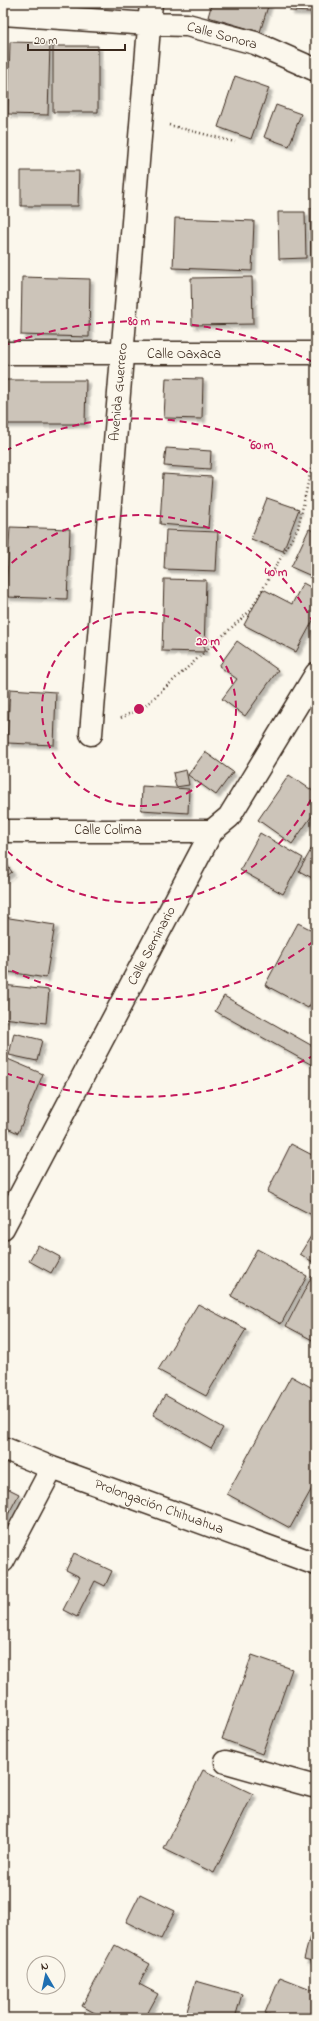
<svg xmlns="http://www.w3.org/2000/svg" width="319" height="2021" font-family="'Indie Flower',sans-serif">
<defs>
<filter id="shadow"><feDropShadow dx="3.5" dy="3.5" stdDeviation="1" flood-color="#0004"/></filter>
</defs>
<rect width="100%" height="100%" fill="#fbf7ec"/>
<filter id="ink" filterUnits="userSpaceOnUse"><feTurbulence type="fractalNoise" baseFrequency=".025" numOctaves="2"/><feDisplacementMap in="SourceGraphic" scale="8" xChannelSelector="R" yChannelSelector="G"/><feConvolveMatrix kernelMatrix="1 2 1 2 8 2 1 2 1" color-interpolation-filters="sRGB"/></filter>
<g filter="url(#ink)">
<path fill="#ccc4b9" stroke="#3b2a1e" filter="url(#shadow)" d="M212,3H269L260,32L208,17Z
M291,3H311V12L290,11Z
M10,42L50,43L48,115L8,114Z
M53,46H98V112H53Z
M235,76L269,88L251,139L218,127Z
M276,105L301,114L289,146L264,137Z
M21,171H79L78,206H21Z
M310,208H316V263H311Z
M278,212H305L306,258L279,259Z
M175,218L254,221L252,271L173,268Z
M22,277L90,279L89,337L21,335Z
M252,277L253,324L192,325L191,278Z
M166,378L203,379L202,419L164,418Z
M3,380H86L85,424H3Z
M166,448L211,451L210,469L164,466Z
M163,474L212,477L208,528L160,524Z
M267,498L299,509L283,551L251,539Z
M10,527L70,529L67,599L6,597Z
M309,529L316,532V578L291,567Z
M166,530L218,532L216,571L164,569Z
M164,579L206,580L204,652L162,651Z
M303,583L316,590V615L296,652L244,625L263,589L292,604Z
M237,641L278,670L245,716L222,699L237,679L219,666Z
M10,689L56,692L54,745L7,743Z
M205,752L233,772L216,795L188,775Z
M186,770L189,785L176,787L173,773Z
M289,775L316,793V810L292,844L258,820Z
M142,786L189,789L188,813L141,810Z
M260,833L303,858L283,894L240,870Z
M312,848L316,850V880L299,871Z
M3,860L12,872L3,879Z
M3,917L55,925L46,978L3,971Z
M298,923L316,932V994L308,1008L265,985Z
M3,985L49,990L46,1023L3,1018Z
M224,996L316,1048V1058L312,1065L215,1011Z
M14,1033L42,1040L37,1061L9,1055Z
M3,1057L43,1074L18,1133L3,1126Z
M291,1144L316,1157V1217L267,1192Z
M316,1228V1264L300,1254Z
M38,1245L60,1257L51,1273L29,1261Z
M257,1249L307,1276L281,1324L231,1296Z
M312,1276L316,1278V1342L286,1326Z
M198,1304L246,1329L206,1396L158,1370Z
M291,1376L316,1390V1481L290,1528L227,1494Z
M165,1395L223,1428L211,1448L153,1415Z
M3,1486L19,1494L3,1524Z
M74,1553L112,1571L105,1586L95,1581L77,1617L63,1610L80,1577L66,1570Z
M252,1655L292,1669L262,1754L222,1739Z
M203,1770L253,1794L214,1873L164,1849Z
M140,1894L175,1911L161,1939L126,1922Z
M316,1913V1962L304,1959Z
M115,1945L150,1964L139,1984L158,1994L145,2018H104L82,2006Z
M280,1977L316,1991V2018H277L265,2013Z
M196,1981L242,1994L235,2018H185Z"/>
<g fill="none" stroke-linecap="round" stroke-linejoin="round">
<defs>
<path id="street" d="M3,14L149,24L187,25L255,43L316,70
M3,353H316
M91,734L151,3
M3,831H212
M3,1448L52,1468L316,1564
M3,1561L52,1468
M226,1762L316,1787"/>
<path id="secondary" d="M3,1228L212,831L229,817L316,674"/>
</defs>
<use href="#street" stroke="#3b2a1e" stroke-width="25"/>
<use href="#secondary" stroke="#3b2a1e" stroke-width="25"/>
<path stroke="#3b2a1e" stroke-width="2.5" stroke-dasharray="1 3" stroke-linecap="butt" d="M169,125L235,142
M121,718L145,706L250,611L298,528L316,447"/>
<use href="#street" stroke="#fbf7ec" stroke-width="22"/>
<use href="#secondary" stroke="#fbf7ec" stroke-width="22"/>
</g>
</g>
<g fill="none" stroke="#c2185b" stroke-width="2" stroke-dasharray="7 5">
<circle cx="139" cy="709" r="97"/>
<path d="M316 789A194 194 0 0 1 3 847M3 571A194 194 0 0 1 316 629"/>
<path d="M314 941A291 291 0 0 1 5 967M5 451A291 291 0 0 1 314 477"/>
<path d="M315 1055A388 388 0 0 1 3 1072M3 346A388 388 0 0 1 315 363"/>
</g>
<g text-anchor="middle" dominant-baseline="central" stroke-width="3" stroke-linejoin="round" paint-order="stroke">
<g font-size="14" fill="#3b2a1e" stroke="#fbf7ec">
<text transform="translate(222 36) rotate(15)">Calle Sonora</text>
<text x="184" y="354">Calle Oaxaca</text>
<text transform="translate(119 392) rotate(-85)">Avenida Guerrero</text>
<text x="108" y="830">Calle Colima</text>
<text transform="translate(152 946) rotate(-62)">Calle Seminario</text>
<text transform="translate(159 1507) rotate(20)">Prolongación Chihuahua</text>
</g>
</g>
<circle cx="139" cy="709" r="6" fill="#c2185b" stroke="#fbf7ec" stroke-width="2"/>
<g font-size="12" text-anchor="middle" font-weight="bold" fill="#c2185b" stroke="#fbf7ec" stroke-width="3" stroke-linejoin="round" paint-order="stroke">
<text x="139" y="325">80 m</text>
<text x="262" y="449">60 m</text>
<text x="276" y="576">40 m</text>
<text x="208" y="645">20 m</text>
</g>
<rect width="319" height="2021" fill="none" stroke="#fbf7ec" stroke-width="16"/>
<rect x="8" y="8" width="303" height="2005" fill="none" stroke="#3b2a1e" stroke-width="1.5" filter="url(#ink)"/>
<g transform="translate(46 1975) rotate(351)"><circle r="19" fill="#fbf7ec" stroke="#aea59a"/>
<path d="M0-3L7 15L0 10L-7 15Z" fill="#1f6fb2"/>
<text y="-6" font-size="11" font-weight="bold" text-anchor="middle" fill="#3b2a1e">N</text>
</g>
<path d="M28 44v6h97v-6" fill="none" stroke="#3b2a1e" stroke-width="2"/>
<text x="34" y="44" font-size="12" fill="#3b2a1e" stroke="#fbf7ec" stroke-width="3" paint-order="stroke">20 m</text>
</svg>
